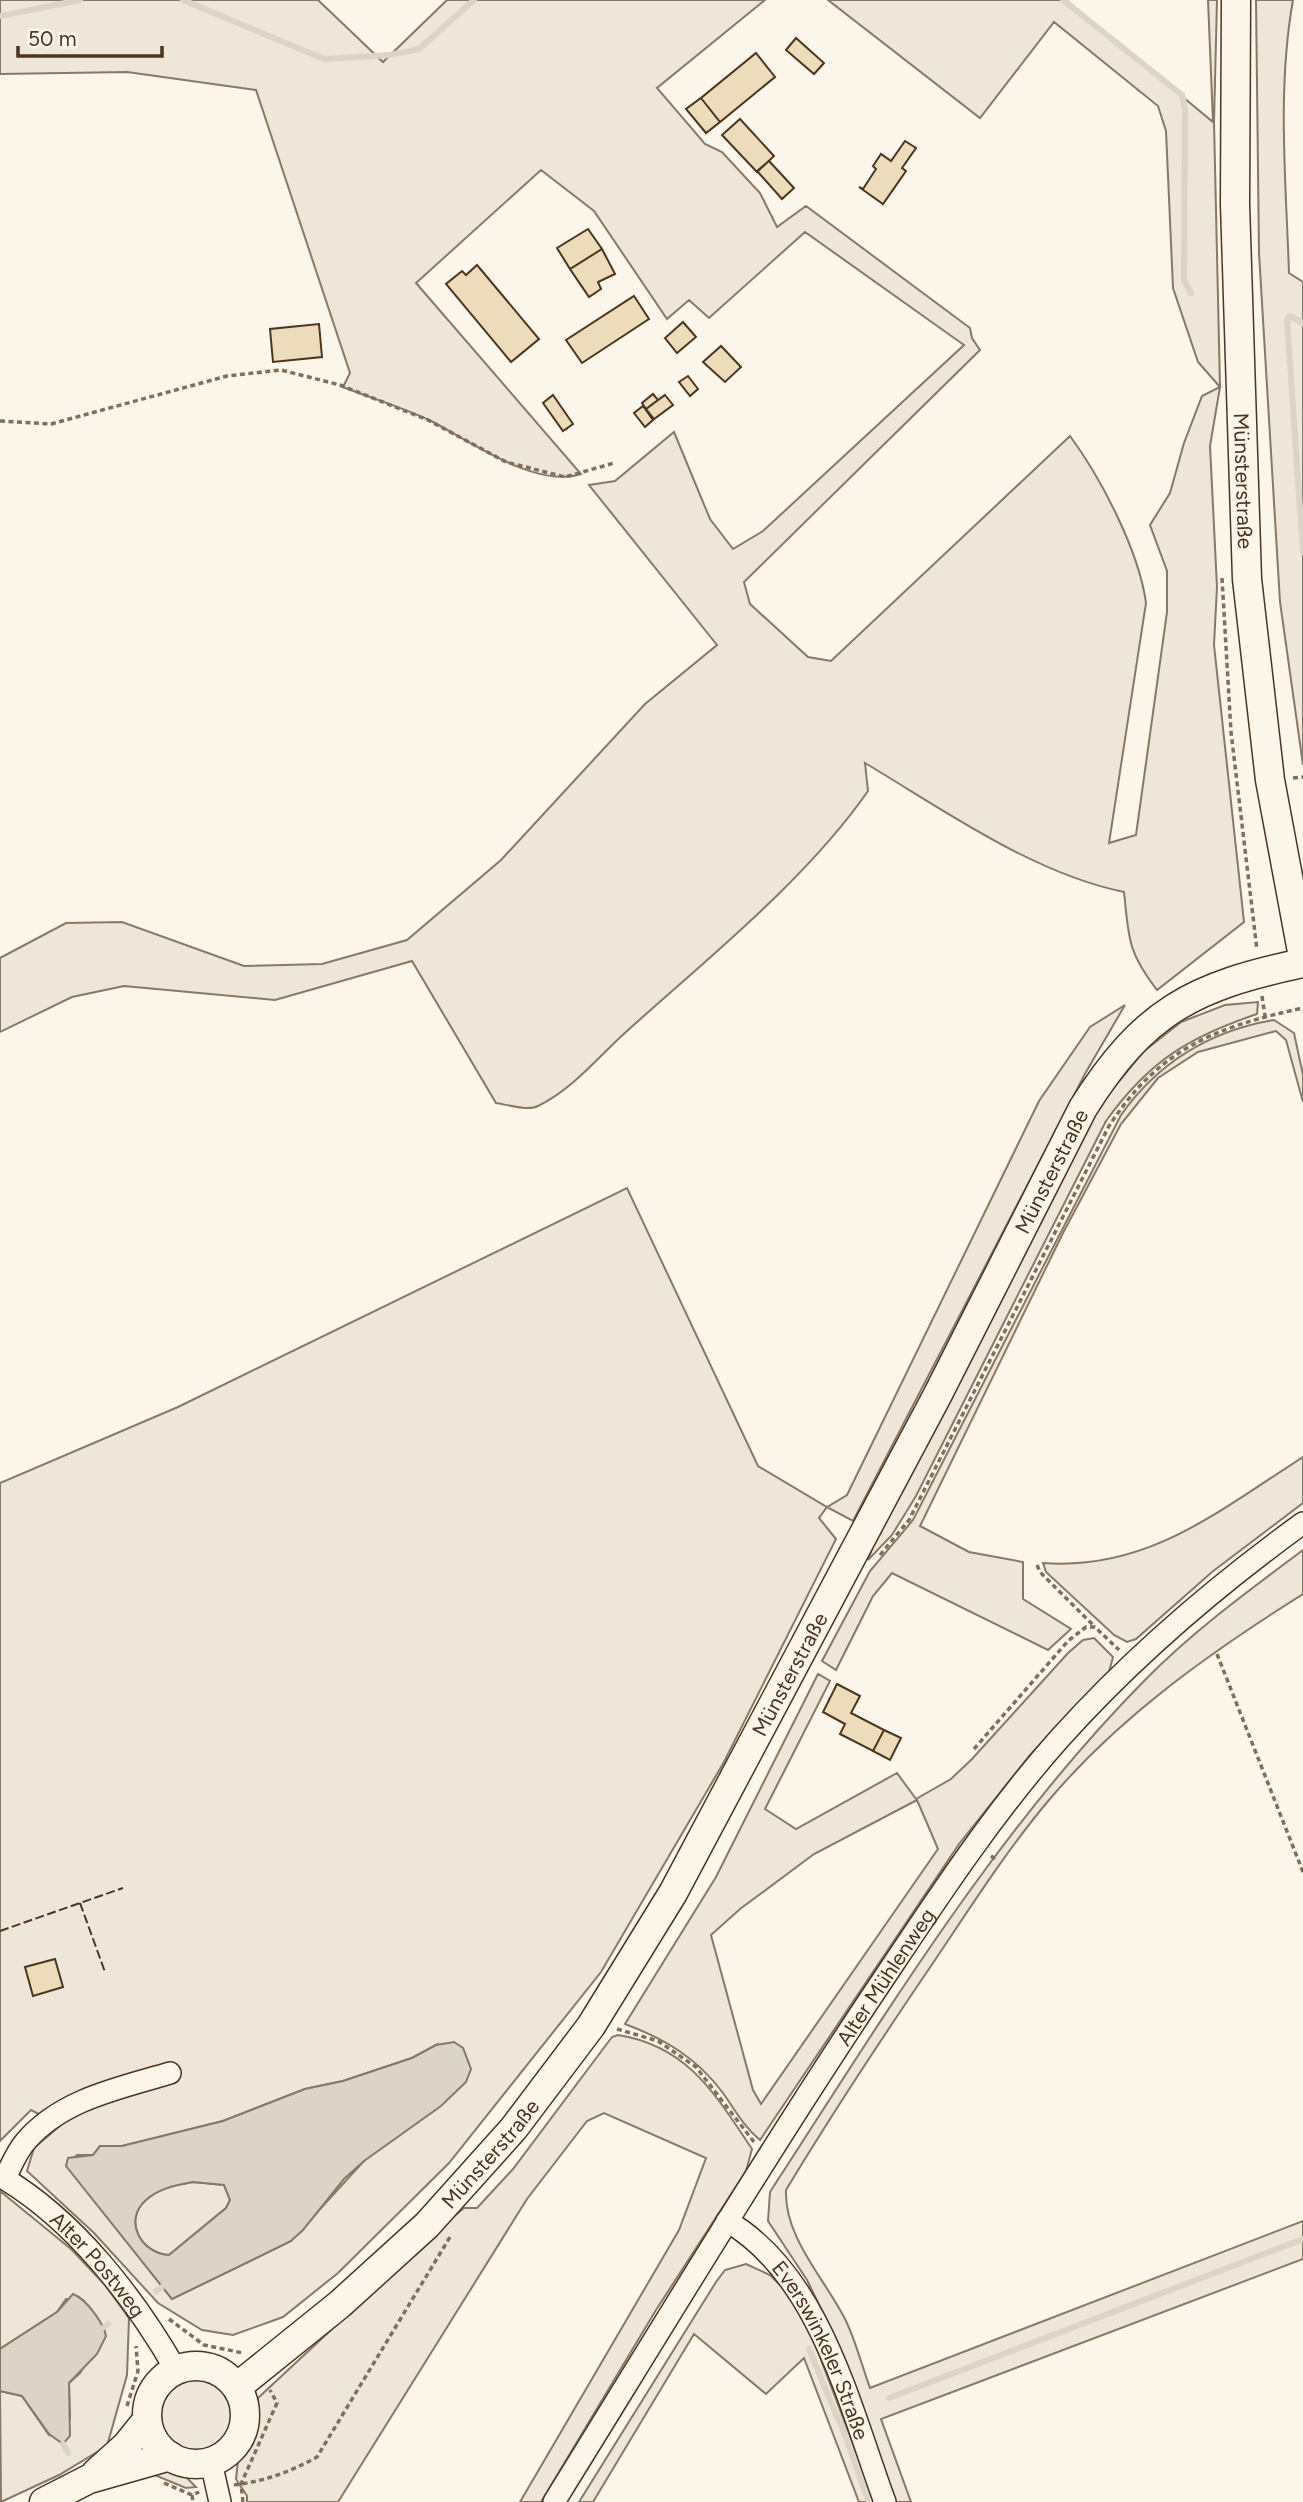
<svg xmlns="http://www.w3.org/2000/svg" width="1303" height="2502" font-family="Figtree,sans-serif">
<rect width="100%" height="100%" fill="#fbf6e9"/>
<path fill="#ede6d9" stroke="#887966" stroke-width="2" fill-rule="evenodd" d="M0,0H318L383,62L447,0H765L657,88L705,144L722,152L760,193L777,227L806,206L970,328L972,338L980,350L744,582L750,604L808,657L831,661L1070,436C1101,478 1139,551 1146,603L1109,843L1136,835L1167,612V571L1150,525L1170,493L1184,443L1202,396L1220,387L1198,362L1173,288L1166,131L1158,106L1054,22L980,118L828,0H1066L1213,122L1208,0H1217L1214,122L1220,387L1210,446L1217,587L1214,645L1244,922L1157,990C1127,951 1129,938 1124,892C1032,873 944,810 865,763L868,791C806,880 708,958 627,1031C598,1057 573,1089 538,1106C528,1111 508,1105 496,1103L412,961L275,1000L124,986L72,997L0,1032V958L66,923L122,922L244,966L322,964L407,940L501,860L645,704L717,645L589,485L615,481L674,432L710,519L733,549L763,531L964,345L805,232L709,318L689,300L667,319L594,211L541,170L416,283L581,474C537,489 471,442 433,422C405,408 373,399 343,387L350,373L256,90L127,72L0,74Z
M1256,0H1293C1277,89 1286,182 1289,273L1303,282V765L1280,602L1259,253Z
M1258,1002L1257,1014C1189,1037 1149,1061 1106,1121L916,1496L892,1535L868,1560L884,1516L1088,1121L1107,1096L1143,1052L1181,1022L1225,1005Z
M1125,1005L1086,1072L853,1521L827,1507L819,1518L836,1539L724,1762L601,1972L449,2163L338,2273L283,2317L233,2335L202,2330L158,2303L94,2233L27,2171L34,2148L61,2125L31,2110L0,2141V1483L178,1407L627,1188L758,1466L827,1507L847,1495L1039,1101L1090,1027ZM436,2045L364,2161L291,2241L172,2299L67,2166L77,2155H93L100,2146H122L223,2121L305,2089L343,2081L412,2058Z
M1274,1020L1294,1033L1303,1075V1102L1286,1040L1276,1031L1198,1052L1158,1078L1121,1124L1063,1233L920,1526L969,1552L1023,1562V1599L1071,1629L1048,1650L892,1573L873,1596L836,1670L822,1661L870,1571L913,1520L1121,1115C1158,1063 1210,1031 1274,1020Z
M1303,1457V1503L1212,1572L1136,1639L1127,1642L1114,1635L1046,1572L1043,1563C1148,1571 1220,1510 1303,1457Z
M1303,1550V1594C1211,1652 1120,1716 1049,1800C1006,1851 970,1908 933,1963C882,2038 833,2112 786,2190C784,2238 826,2280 846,2321C856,2342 862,2366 870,2388L1303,2221V2259L881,2419L911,2502H895L826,2319L807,2280L768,2221L770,2192C885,2015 995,1832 1144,1681C1192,1632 1248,1591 1303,1550Z
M1094,1638L1113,1657L1109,1672L1030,1755L959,1844L760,2140C744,2127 735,2110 723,2093C697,2058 665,2039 625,2024L716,1877L818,1674L830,1681L765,1809L796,1829L897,1773L916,1799L951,1779L972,1759L1068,1653L1083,1640ZM917,1800L938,1849L761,2104L753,2090L711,1935L740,1909L814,1854Z
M618,2035C688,2046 715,2094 752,2149L746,2171L656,2310L541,2502H520L679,2230L706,2158L604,2113L587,2121L527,2199L338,2502H247V2496L236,2479L238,2461L254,2433L258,2398L447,2222L464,2208H477L513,2169L612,2037Z
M193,2182L224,2185L230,2200L226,2208L169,2255C142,2254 122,2221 146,2200C159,2188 177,2185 193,2182Z
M0,2191L71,2249L105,2285L129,2318L127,2375L107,2446L59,2475L1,2502L0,2391L22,2396L49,2435L70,2418L69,2383L80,2373L105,2331L83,2300L66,2299L57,2312L0,2349Z
M746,2264L770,2275L785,2290L800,2313L815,2344L875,2502H859L804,2358L766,2394L694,2334L593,2502H579L716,2282L725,2270Z
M157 2415a39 39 0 1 1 78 0a39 39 0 1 1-78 0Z
M172,2468L184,2475L196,2487L186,2488L152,2474Z"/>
<path fill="#dcd4c6" stroke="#887966" stroke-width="2" fill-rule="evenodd" d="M454,2042L463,2048L471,2069L466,2082L441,2106L364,2161L344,2179L303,2230L291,2241L172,2299L66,2166L68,2158L93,2155L100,2146H122L223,2121L305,2089L343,2081L412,2058L436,2045ZM193,2182L224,2185L230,2200L226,2208L169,2255C142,2254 122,2221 146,2200C159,2188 177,2185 193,2182Z
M73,2294C86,2299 103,2322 106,2336L97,2354L69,2383L70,2436L63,2444L49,2434L22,2396L0,2391V2349L57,2312Z"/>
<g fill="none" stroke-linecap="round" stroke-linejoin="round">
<path stroke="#dcd4c6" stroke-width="6" d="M183,0L324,59L390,55L419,49L474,0
M1063,0L1182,95L1185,108L1184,280L1191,293
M0,16L80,0
M1303,323L1290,316L1287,320L1303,552
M156,2291L162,2287
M103,2328L108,2324
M809,2349L837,2417
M889,2398L1303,2239
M838,2416L869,2502
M63,2444L68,2453"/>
</g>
<path fill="#ecdcbc" stroke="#4a3520" stroke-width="2" d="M796,38L824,63L814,74L786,50Z
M756,53L775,77L720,122L701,98Z
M701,98L720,122L706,133L686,109Z
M740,119L774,156L757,172L722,135Z
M905,141L916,148L902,168L906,171L883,204L859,187L863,189L876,169L873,166L881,154L891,161Z
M769,161L794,188L782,199L757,171Z
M588,229L602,249L570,269L557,248Z
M602,249L615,274L598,282L601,289L589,297L570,269Z
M477,265L539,339L511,362L446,284L462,271L466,275Z
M634,296L649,319L582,363L566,340Z
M683,322L696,337L677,353L665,338Z
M319,324L322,357L273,362L270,329Z
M721,346L741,367L725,382L703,362Z
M688,376L698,389L690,396L679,382Z
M653,394L658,400L646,409L642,403Z
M553,395L573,424L563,431L543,403Z
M665,395L673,405L654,419L646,409Z
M643,406L653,420L645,427L634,413Z
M837,1684L860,1696L851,1713L884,1730L873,1751L840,1734L845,1724L823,1712Z
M884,1730L901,1738L890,1760L873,1751Z
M55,1959L63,1987L33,1996L25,1967Z"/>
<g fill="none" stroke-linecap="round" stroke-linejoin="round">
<defs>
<g id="minor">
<path id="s1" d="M0,2176C74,2219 134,2297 176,2370"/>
<path d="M5,2178C11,2166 17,2151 26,2141C62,2099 120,2088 170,2073"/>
<path id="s2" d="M727,2221C820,2275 850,2408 885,2502"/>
<path d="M211,2462L220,2502"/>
<path id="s3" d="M554,2502C657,2336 758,2168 866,2005C927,1914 987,1820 1060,1738C1132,1658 1216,1586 1303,1523"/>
</g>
<g id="major">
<path id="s4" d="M1236,0L1235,204L1247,579L1270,780L1303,957"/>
<circle cx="196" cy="2415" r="49"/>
<path id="s5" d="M237,2387L340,2304L427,2225L514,2128L591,2026L673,1893L937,1396L1083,1108C1144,1011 1193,986 1303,963"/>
<path d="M96,2473L126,2446L147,2420"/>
<path d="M44,2502L89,2479L170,2456"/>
</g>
</defs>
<use href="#minor" stroke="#4a3520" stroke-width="24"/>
<use href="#major" stroke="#4a3520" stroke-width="31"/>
<path stroke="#7f6f5c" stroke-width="3.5" stroke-dasharray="5 3.5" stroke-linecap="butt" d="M0,421L51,424L227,376L281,370L340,385L428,420L506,462L565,477L614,463
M1222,578L1231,732L1257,950
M1293,778L1303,777
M1262,996L1265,1016
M880,1555L909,1520L1109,1126C1159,1049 1215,1027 1303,1008
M1037,1565L1040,1572L1094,1626
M1217,1654L1303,1872
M974,1749L1068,1641L1086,1627H1095L1119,1650
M991,1856L998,1861
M617,2029L658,2041L696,2067L754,2142
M169,2319L204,2345L243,2353
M127,2406L138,2371L136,2346
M164,2483L192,2495L199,2492
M234,2485C265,2481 290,2472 317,2457L450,2237
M192,2495L193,2502
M243,2502L241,2484L277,2403L270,2390"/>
<use href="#minor" stroke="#fbf6e9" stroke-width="21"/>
<use href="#major" stroke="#fbf6e9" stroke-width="28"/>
<path stroke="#4a3520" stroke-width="2" stroke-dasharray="9 3.5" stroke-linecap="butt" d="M80,1903L105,1972
M0,1931L123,1888"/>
</g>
<g text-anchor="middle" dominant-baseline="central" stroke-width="5" stroke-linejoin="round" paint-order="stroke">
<g font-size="21" fill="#4a3520" stroke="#fbf6e9">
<text stroke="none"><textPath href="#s4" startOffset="481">Münsterstraße</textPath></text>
<text stroke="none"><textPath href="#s5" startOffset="1479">Münsterstraße</textPath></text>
<text stroke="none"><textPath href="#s5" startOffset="912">Münsterstraße</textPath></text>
<text stroke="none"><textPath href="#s3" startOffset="621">Alter Mühlenweg</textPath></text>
<text stroke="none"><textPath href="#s5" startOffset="345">Münsterstraße</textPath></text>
<text stroke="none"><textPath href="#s1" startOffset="133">Alter Postweg</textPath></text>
<text stroke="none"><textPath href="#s2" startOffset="164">Everswinkeler Straße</textPath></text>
</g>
</g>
<path d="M18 46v10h144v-10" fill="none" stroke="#4a3520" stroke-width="3.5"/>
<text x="28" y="46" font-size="21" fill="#4a3520" stroke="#fbf6e9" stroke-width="5" paint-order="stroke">50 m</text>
</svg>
